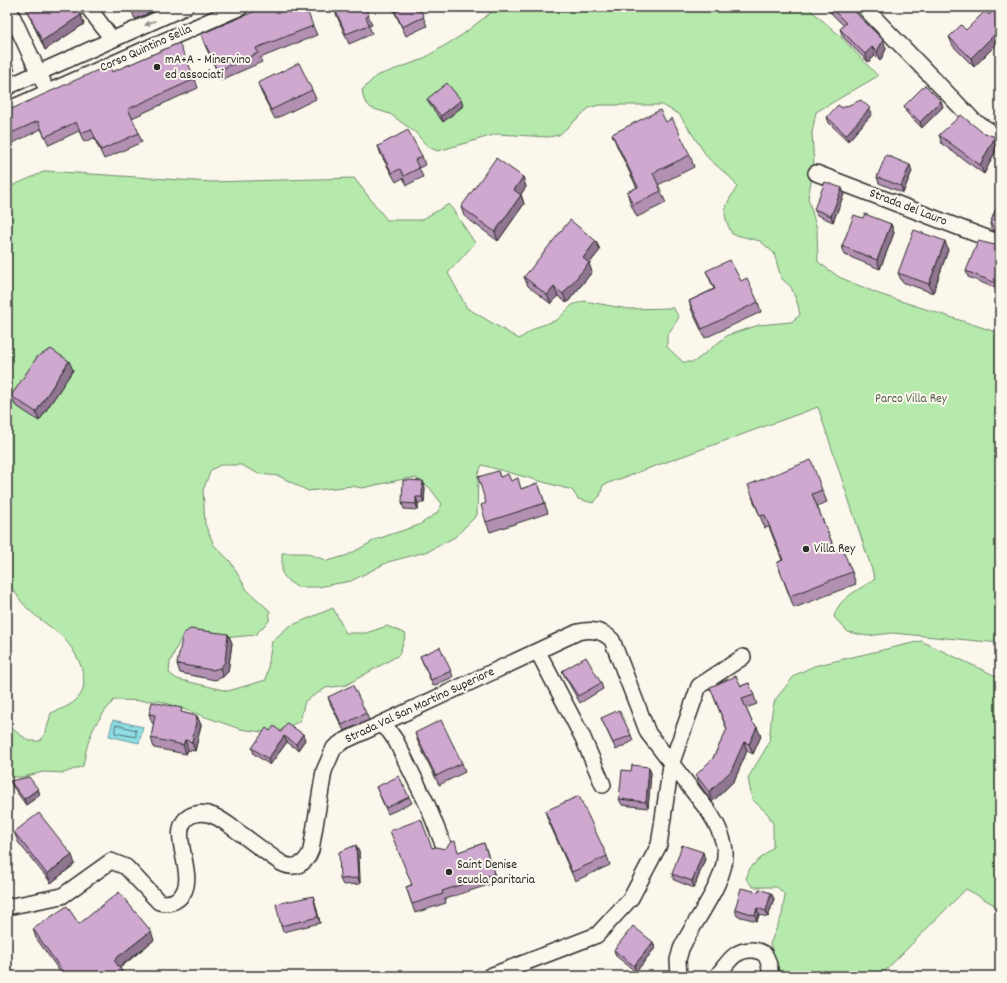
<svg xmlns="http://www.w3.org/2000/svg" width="1007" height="983" font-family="Dekko,sans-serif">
<rect width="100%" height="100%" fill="#fbf7ec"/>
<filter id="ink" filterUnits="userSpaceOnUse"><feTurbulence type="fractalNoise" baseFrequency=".025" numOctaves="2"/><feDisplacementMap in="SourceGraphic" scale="8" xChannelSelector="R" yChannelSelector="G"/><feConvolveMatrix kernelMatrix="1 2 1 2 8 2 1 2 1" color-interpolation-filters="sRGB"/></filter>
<g filter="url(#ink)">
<path fill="#b6eaac" stroke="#708a6c" d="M498,7H807L838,34L878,76L816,112L812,133L814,166L808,198L817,229L818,262L839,277L879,294L990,330L1000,336V643L892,633L867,636L848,632L834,617C838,598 859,590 875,579L818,407L603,485L600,496L593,503L578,499L572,490L482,465L478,474L477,515L455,537L429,551L388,562L351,581L318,587H297L288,581L282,573V553H306L328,561L348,555L377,539L419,525L437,513L442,504L429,487L416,478L404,479L362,488L352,486L308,491L279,476L259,474L241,465H220L211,470L203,490L205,524L214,545L230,561L247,590L270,611L269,621L255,635L234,637L203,631L183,634L170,662L169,673L177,679L228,691L266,680L272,641L288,627L333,608L346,633H366L387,626L406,634L399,655L346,685L326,688L305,701L300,721L281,730L262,732L240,729L160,701L114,700C93,725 89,733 83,766L64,773L43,772L23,777H7V725L29,741H40L46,732L51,713C61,709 71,706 78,698C94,681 74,646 59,634C49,625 37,618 28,609C19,600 13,589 7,578V188L46,171L211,182L354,178L387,220H421L449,204L475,243L448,273L467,308L519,339L537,327L557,320L572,305L584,301L628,309L673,308L679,317L667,336V347L683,362H694L728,335L759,325L791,322L800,315L798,305L791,287L781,278L774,253L760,241L732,234C721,212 724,207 737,187L732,179L708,158L679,114L662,105H599L589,108L559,135L548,137L497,134L438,151L428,147L415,132L390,114L371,108L364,100L362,90L376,76L421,60L462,35Z
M921,641L1000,678V908L966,889L880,976H781L770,944L782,915L785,895L777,887H753L746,879L750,868L773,847V824L768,814L752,799L748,778L769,743L772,712L775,700L795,675L814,666Z"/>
<path fill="#8edfe6" stroke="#66979b" d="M113,720L143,727L139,743L109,736Z"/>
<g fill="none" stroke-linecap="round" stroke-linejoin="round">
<path stroke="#537376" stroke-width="1" d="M117,725L136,730V737L115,733V726Z"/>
<defs>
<path id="street" d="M8,7L43,82
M88,7L112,39
M864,7L975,122L1000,137
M7,87L185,7
M7,110L241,7
M816,173L1000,243
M538,652L583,738L603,785
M381,724L389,731L396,741L427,804L445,849
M7,907L62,896L111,861L126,867L159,902C167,904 173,903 179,898C202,878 164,831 190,816C210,806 228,825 244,836C256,845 268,854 281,863C294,870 306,865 311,850L324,771L334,748L342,742L578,632C592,629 602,630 612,640L648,733L709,812C717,824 724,837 725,852C727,881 693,922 681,949L678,960L679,976
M490,976L597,935L631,898L659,845L671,765L699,686L743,657
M717,976C728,963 734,949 753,950C758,951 761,951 765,955C769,960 770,969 771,976"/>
</defs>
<use href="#street" stroke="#2b2b2b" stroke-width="18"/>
<use href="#street" stroke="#fbf7ec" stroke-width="15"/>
</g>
<path fill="#b190b2" stroke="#2b2b2b" d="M25,7H75L81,15L84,24L45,50Z
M130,7H163L135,19Z
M333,7H365L372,25L369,26L372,34L349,44Z
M392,7H425L420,9L427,26L406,36Z
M825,7H850L883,40L886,49L880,61L875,56L868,62L843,37L840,29L844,26Z
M1000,7V41L974,67L953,46L949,37L966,30Z
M313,26L317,35L260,58L262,62L221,80L204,43L201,34Z
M7,51L15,70L7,74Z
M112,72L195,79L198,88L132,118L142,142L104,159L94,138L84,142L79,131L49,145L41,129L7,146V111Z
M258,83L312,90L316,99L275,119L261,92Z
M427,99L461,100L463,106L443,122L430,105Z
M941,101L943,107L922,128L906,112L904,106Z
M842,108H870L872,114L848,141L829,123L827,117Z
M666,122L690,155L694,167L658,185L666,203L637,217L631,205L627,192L637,188L617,146L612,134Z
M982,132L995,137L998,146L984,174L942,144L939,135Z
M378,146L422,156L425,165L419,168L423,177L407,185L403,178L396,182L381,155Z
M912,171L903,193L879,183L877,177Z
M523,177L526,187L521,194L524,204L498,241L464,216L461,207Z
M842,188L844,194L833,222L817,215L814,209Z
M1000,198V234L992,230L990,224Z
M863,218L891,224L894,233L880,269L845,255L842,246Z
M596,241L600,250L589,264L592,272L567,303L558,296L551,304L528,286L524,277Z
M1000,245V290L968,277L966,271Z
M948,250L933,293L902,282L898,273Z
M706,271L741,281L758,302L761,312L705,338L692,311L689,301L714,289Z
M73,370L39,421L15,405L11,396Z
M498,471L500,477L511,481L521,489L538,483L548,513L490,532L486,522V503Z
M423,481L425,488L424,503H418V510L404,509L402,503Z
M822,490L827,502L817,506L835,550L852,572L856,584L794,608L777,563L782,560L769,527L765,528L752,497Z
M228,634L232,643L228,672L223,677L215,680L180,673L177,664Z
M420,656L451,671L453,677L433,686Z
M562,671L601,683L603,689L580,703L565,677Z
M749,683L757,704L746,708L752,722L761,736L753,754L747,751L734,781L712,802L699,784L696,775L713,758L727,730L710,687L741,686Z
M328,697L366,713L369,720L344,731L330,703Z
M184,713L197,716L201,725L195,751L188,750L186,754L154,748L151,738L154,723H152L149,714Z
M601,718L631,735L633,741L616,750Z
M270,731L281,732L305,740L298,750L287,742L270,765L254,754L252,748Z
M415,733L462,763L465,772L439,785L418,742Z
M649,767L651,773L648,808L622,805L619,799L631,771Z
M10,781L38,789L40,795L26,805L13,787Z
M376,787L409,797L412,803L388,814Z
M545,811L607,856L610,865L575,881L548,820Z
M14,832L75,864L51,883L18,842Z
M484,843L497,882L445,899L446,903L415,913L406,887L411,885L432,848L459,852Z
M356,845L359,851L360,884L343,885L340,879Z
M705,859L694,888L674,880L672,874Z
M758,892L771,893L774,899L768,917L759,915L757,921L737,916L735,909Z
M315,902L320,923L283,932L281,926Z
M79,924L154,940L120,968L125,976H63L36,938L33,929Z
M653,942L655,948L636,972L616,956L614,950Z"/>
<path fill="#907691" stroke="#2b2b2b" d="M81,15L84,24L45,50L42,41Z
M1000,29V41L974,67L971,58Z
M883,40L886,49L880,61L877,52Z
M872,47L875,56L868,62L865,54Z
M461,100L463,106L443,122L441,116Z
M941,101L943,107L922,128L920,122Z
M870,108L872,114L848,141L846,135Z
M995,137L998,146L984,174L980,165Z
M910,165L912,171L903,193L901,186Z
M523,177L526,187L517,199L514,190Z
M842,188L844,194L833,222L831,216Z
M521,195L524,204L498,241L495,232Z
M891,224L894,233L880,269L877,260Z
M596,241L600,250L589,264L592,272L567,303L563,294L583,258Z
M945,241L948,250L933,293L929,284Z
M1000,278V289L998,284Z
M554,287L558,296L551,304L547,295Z
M69,361L73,370L39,421L36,412Z
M7,386L11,395L7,400Z
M423,481L425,488L424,503L422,497Z
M416,497L418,503V510L416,504Z
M228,634L232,643L228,672L223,677L220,668Z
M197,716L201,725L195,751L192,742Z
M757,727L761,736L753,754L749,744Z
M303,734L305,740L298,750L296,744Z
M284,736L287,742L270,765L268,759Z
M185,740L188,750L186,754L183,745Z
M744,742L747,751L734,781L712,802L709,792Z
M649,767L651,773L648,808L646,802Z
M38,789L40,795L26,805L24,799Z
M356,845L359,851L360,884L358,878Z
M703,852L705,859L694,888L692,881Z
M72,855L75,864L51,883L47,874Z
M771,893L774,899L768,917L766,911Z
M313,896L315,902L320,923L318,917Z
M757,908L759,915L757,921L755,915Z
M151,931L154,940L117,969L114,960Z
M653,942L655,948L636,972L634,966Z"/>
<path fill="#cea8cf" stroke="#2b2b2b" d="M26,7H75L81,15L42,41Z
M131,7H138L132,10Z
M265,7H306L313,26L256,48L258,53L217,71L201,34Z
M334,7H365L369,16L366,17L369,25L346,34Z
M393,7H419L424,17L402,27Z
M830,7H850L883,40L877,52L872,47L865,54L840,29L846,23Z
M996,7H1000V29L971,58L949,37L961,25L966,30L985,11L989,15Z
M179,43L195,79L128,109L139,133L101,150L91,129L81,133L76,122L45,137L38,121L7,135V111L109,65L112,72Z
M7,51L12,62L7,65Z
M299,63L312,90L271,110L258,83Z
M447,83L461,100L441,116L427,99Z
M925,85L941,101L920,122L904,106Z
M861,100L870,108L846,135L827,117L838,105L842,108Z
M660,110L666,122L672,118L690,155L653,173L661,191L633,205L627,192L638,187L612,134Z
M961,115L982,132L995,137L980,165L939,135Z
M408,130L422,156L415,160L419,168L404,176L400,169L392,173L378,146Z
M886,155L910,165L901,186L877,177Z
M496,158L523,177L514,190L521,195L495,232L461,207Z
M825,182L842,188L831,216L814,209Z
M1000,198V229L990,224Z
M865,214L891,224L877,260L842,246L854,215L863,218Z
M570,220L596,241L583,258L589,263L563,294L554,287L547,295L524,277Z
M914,230L945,241L929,284L898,273Z
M978,241L999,246L1000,245V278L998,284L966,271Z
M730,260L741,281L747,278L758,302L702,329L689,301L715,289L706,271Z
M51,349L69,361L36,412L11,396L37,357Z
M811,460L822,490L812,494L835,550L842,548L852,572L790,596L777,563L783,560L765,515L760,516L748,485Z
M498,471L500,477L508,474L511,481L518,478L521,489L538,483L545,503L486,522L481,505L486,503L478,477Z
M403,480L423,481L422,497H416V504L402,503Z
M190,629L228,634L225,662L220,668L212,670L177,664L183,634Z
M440,647L451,671L431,680L420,656Z
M586,657L601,683L578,696L562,671Z
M736,676L741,686L749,683L754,695L742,699L752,722L757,727L749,744L744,742L731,771L709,792L696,775L713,758L727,729L710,687Z
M353,685L366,713L342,725L328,697Z
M152,702L182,708L181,712L197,716L192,742L185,740L183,745L151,738L155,715L149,714Z
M619,710L631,735L613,743L601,718Z
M441,720L462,763L436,776L415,733Z
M287,723L303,734L296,744L284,736L268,759L252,748L266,728L270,731L274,726L281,732Z
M632,765L649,767L646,802L619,799L622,770L631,771Z
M399,776L409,797L386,808L376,787Z
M29,777L38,789L24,799L10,781Z
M579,796L607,856L572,872L545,811Z
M39,813L72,855L47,874L14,832Z
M421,819L432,848L436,847L445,849L451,842L455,841L458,852L484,843L494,874L442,891L443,894L412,904L406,887L412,885L390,831Z
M356,845L358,878L340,879L339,852Z
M682,845L703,852L692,881L672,874Z
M741,888L758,892L759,889L771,893L766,911L757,908L755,915L735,909Z
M119,892L151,931L114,960L125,976H66L33,929L67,906L79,924Z
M313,896L318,917L281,926L276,904Z
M633,926L653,942L634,966L614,950Z"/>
<defs><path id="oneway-solid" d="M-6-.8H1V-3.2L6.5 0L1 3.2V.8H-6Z"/></defs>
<use fill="#93918c" href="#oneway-solid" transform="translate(150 23) rotate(156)"/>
</g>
<g fill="#2b2b2b" stroke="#fbf7ec" stroke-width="1.5">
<circle cx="157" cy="67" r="4"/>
<circle cx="806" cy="549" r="4"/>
<circle cx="449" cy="872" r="4"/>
</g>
<g text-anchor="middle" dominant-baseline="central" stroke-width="4" stroke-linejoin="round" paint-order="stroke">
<g font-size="13" fill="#2b2b2b" stroke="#fbf7ec">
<text transform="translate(146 49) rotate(-24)">Corso Quintino Sella</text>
<text transform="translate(908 208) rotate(21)">Strada del Lauro</text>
<text transform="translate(420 706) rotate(-25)">Strada Val San Martino Superiore</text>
</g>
<g font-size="13" fill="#2b2b2b" stroke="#fbf7ec" text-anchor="start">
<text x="165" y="60">mA+A - Minervino<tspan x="165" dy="15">ed associati</tspan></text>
<text x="814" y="549">Villa Rey</text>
<text x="457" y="865">Saint Denise<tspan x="457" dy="15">scuola paritaria</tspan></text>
</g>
<g font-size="13" fill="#4e5b4b" stroke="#fbf7ec">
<text x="911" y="399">Parco Villa Rey</text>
</g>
</g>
<rect width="1007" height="983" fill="none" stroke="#fbf7ec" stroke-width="24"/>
<rect x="12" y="12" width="983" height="959" fill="none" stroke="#2b2b2b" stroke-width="1.5" filter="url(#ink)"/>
</svg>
